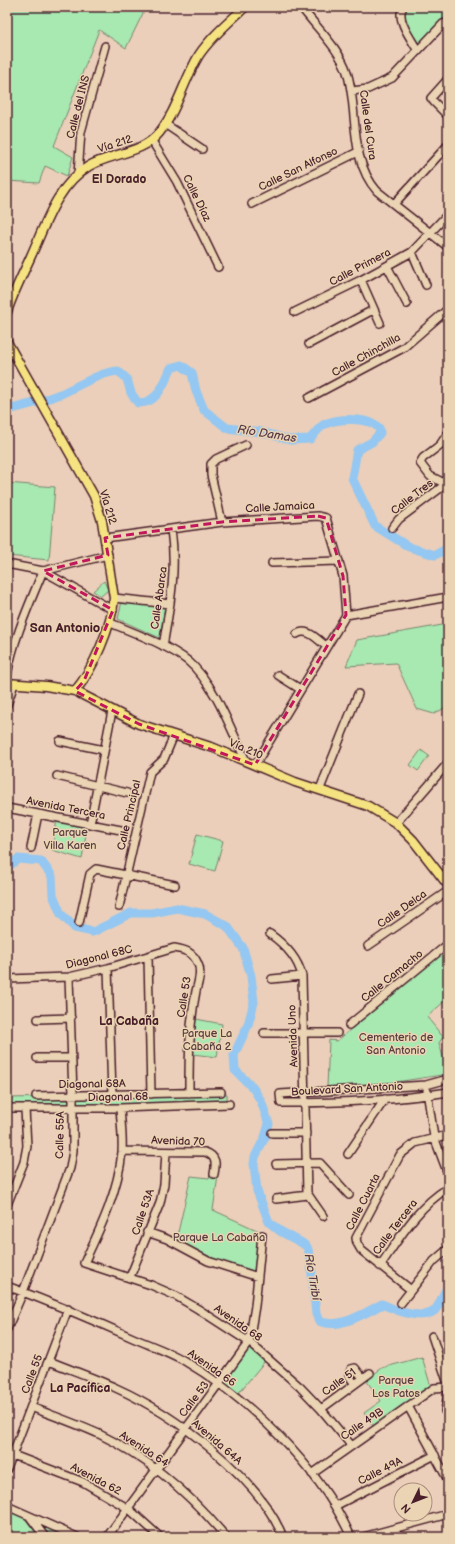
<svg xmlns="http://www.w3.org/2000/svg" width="455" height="1544" font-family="'Balsamiq Sans',sans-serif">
<rect width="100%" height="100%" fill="#ebcfba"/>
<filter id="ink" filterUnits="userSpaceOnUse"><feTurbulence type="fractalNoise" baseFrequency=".025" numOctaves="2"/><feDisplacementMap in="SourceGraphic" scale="8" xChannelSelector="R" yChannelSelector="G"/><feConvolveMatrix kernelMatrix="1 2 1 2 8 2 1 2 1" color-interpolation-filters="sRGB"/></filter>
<g filter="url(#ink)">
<path fill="#a8e8b1" stroke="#79846e" d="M7,7H146L126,48L99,30L54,146L73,157L67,176L45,166L39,183L7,181Z
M407,7H448V10L444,14L447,17L418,47L404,21L405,8Z
M7,483L55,487L49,560L7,556Z
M104,581L108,590L101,596L93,591Z
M122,601L165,606L160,638L118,619Z
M448,624V706L434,714L417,709L396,663L346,666L357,640Z
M421,750L429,756L418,771L410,765Z
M57,819L87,827L82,859L52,850Z
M197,834L223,841L215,871L189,864Z
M448,947V998L427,1017L443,1037L439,1043L448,1074L370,1086L327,1087L329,1040L337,1041Z
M196,1019L222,1024L217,1057L192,1054Z
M227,1094V1102L104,1106H7V1098Z
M210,1175L218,1176L213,1210L259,1231L254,1272L232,1267L176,1241L191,1176L209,1178Z
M248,1348L265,1361L237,1395L223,1383Z
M422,1357L431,1387L374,1427L364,1413L381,1401L366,1380L382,1368Z
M7,1510L23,1516L39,1537H7Z
M37,1522L61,1533L58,1537H48Z"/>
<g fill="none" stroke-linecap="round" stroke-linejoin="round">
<path stroke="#94c7f1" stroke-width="9" d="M7,410C26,406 45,400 63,393C81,385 98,373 118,371L127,379L131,393L138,403C158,404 164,383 171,368L181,365L192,373L196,391L204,410L227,428L262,432L290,440L310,439C314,435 320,426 325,424C339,418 369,417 379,428L380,433L372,442L357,450L352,478L375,526L409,547L435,555L448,548
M7,867L18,859L41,861L52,876L53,895L61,914L75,928L93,932L131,913H152L177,908L205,914L227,926L243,948L251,976L254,1002L248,1025L234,1055L235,1070L253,1088L261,1101L269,1124L265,1137L255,1157L254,1164L257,1191L269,1222L280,1231L302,1243L307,1247L310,1255L316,1314L319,1321C338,1330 366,1313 382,1304C395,1310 421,1321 434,1311C440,1306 442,1294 448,1287"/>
<defs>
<path id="minor" d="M301,7C316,27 339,48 347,72C359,111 348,158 377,191L448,247
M403,7C395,19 412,40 418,51
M448,79L431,98L434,102L448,116
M352,91L368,89L392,78L443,24L448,22
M165,124L202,149
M152,141L177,182L218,267
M78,174L81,132L105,46
M252,204L358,152
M394,204L448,145
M412,252L426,285
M387,266L407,304
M361,280L380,323
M295,312L361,280L412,252L448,214
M309,344L373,310
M309,398L403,348L448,309
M448,433L440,445L423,458L420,463L430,476L448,485
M222,522L211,475V464L216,459L246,445
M392,528L399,519L446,484
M105,538L222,522L318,516L326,518L343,576L346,615L255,765
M272,563L339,561
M7,564L43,571L108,555
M43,571L113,610
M114,598L170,604
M346,615L448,597
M111,623C136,634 166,644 188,661C215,684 231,730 246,761
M297,634C307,627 318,640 326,646
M163,646C170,605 177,571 171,529
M278,675L300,689
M7,676C13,640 29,605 43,571
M7,705L14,684
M60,741L104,750
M57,776L127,793
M320,789L358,694
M7,808L121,830
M396,823L448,763
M90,824L112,711
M31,848L38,814
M119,907L150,772L164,759L174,735
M79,923L90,874L96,869L175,885
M270,934C284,944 298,959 302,976L307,1193L323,1216
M368,946L448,891
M148,956L151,1094
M108,968L112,1094
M7,979L69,977L108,968L174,948C186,950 193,952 198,964C202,972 198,983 196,991C189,1026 189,1058 189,1093
M272,979L302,976
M38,1019L71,1018
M349,1025L448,944
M264,1033H337
M37,1058H71
M448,1079L426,1085L280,1094L281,1103C336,1103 393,1101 448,1092
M427,1091L434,1137L448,1174
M36,1096L221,1092
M7,1108H120L229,1104
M120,1108C121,1123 123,1138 122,1152C118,1192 101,1227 84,1263L151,1285L176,1296L198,1309L249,1342L300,1387L321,1409L351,1445
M272,1133H306
M122,1151L205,1152C217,1156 216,1164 214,1174
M348,1154L385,1099
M276,1164L320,1163L349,1195
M276,1199L308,1195
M7,1205L24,1162L27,1146L25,1109
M147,1232L167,1239L208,1261L258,1277
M380,1266C400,1237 417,1207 448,1188
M130,1277L160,1203L164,1184L166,1152
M7,1286C50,1302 91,1319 133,1338C149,1345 167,1351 183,1360C248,1398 320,1467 351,1537
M411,1290L361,1250L357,1243L356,1238L400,1155L415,1143L448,1135
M401,1303L434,1261L448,1249
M7,1329L23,1292L70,1168L73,1151V1095L69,977
M432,1336L448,1384
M49,1361C71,1370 95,1378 116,1388C174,1414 259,1477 283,1537
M355,1384L349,1376L351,1369L355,1368L363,1378
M408,1406L448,1480
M31,1407C54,1416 77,1424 99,1434C149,1458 191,1495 226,1537
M321,1409L370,1373
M445,1411L448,1393
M13,1455L83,1482L129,1509L160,1537
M7,1469L68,1309
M312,1474L434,1388L448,1387
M7,1506L77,1537
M335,1506L435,1455
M30,1517L45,1537
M107,1537L249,1342L255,1306L262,1235
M363,1537L448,1514"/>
<path id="major" d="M7,312C13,293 23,274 31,256C45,225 58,184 89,166C111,153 142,154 159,133C177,111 184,80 199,55C211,37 229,22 245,7
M7,342L94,496L102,521L114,598C112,626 93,670 75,691
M7,683L46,686L75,691L139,724L214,748L295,782L368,806L396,823L413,840L448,885"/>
</defs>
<use href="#minor" stroke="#4a1f2b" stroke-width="10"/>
<use href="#major" stroke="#4a1f2b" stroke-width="11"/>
<use href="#minor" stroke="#ead4b3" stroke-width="7"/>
<use href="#major" stroke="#f5e382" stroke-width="8"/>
</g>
</g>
<path fill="none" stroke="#c2185b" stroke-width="3" stroke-dasharray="8 5" stroke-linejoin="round" d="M318,516L326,518L343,576L346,615L255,765L139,724L75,691L84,681L113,610L43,571L108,555L105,538L222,522Z"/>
<g text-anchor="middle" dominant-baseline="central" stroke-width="3" stroke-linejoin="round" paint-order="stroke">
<g font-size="11" fill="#4a1f2b" stroke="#ead4b3">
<text transform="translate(78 107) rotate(-76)">Calle del INS</text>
<text transform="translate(368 125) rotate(82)">Calle del Cura</text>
<text transform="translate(115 144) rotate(-18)">Vía 212</text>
<text transform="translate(298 169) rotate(-26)">Calle San Alfonso</text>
<text transform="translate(197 198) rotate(64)">Calle Díaz</text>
<text transform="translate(360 267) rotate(-28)">Calle Primera</text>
<text transform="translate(366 355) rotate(-29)">Calle Chinchilla</text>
<text transform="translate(412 497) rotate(-38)">Calle Tres</text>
<text transform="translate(108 507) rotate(73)">Vía 212</text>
<text transform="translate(280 507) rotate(-3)">Calle Jamaica</text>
<text transform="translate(159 598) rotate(-82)">Calle Abarca</text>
<text transform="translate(246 749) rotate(23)">Vía 210</text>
<text transform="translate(66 808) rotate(11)">Avenida Tercera</text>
<text transform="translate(129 815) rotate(-77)">Calle Principal</text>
<text transform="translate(402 909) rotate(-35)">Calle Delca</text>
<text transform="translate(99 957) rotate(-14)">Diagonal 68C</text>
<text transform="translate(392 976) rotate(-39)">Calle Camacho</text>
<text transform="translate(184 997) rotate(-81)">Calle 53</text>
<text transform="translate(293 1036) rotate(-92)">Avenida Uno</text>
<text transform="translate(92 1084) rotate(-1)">Diagonal 68A</text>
<text transform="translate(347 1089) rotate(-3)">Boulevard San Antonio</text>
<text transform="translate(118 1097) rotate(-1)">Diagonal 68</text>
<text transform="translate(60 1135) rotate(-89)">Calle 55A</text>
<text transform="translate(178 1141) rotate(2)">Avenida 70</text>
<text transform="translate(363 1202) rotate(-63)">Calle Cuarta</text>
<text transform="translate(143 1212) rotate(-71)">Calle 53A</text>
<text transform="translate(395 1227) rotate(-53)">Calle Tercera</text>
<text transform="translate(238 1323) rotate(35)">Avenida 68</text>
<text transform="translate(212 1368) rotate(35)">Avenida 66</text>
<text transform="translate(32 1374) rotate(-69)">Calle 55</text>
<text transform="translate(339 1382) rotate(-36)">Calle 51</text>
<text transform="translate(194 1399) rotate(-53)">Calle 53</text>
<text transform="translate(362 1424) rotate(-34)">Calle 49B</text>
<text transform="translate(217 1442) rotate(41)">Avenida 64A</text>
<text transform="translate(144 1449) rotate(33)">Avenida 64</text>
<text transform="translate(380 1471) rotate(-27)">Calle 49A</text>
<text transform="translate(96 1479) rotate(28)">Avenida 62</text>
</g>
<g font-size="11" fill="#583d3f" stroke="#ead4b3">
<text x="70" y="832">Parque<tspan x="70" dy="13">Villa Karen</tspan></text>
<text x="207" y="1033">Parque La<tspan x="207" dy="13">Cabaña 2</tspan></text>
<text x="396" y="1037">Cementerio de<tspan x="396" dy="13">San Antonio</tspan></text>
<text x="219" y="1237">Parque La Cabaña</text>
<text x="396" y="1380">Parque<tspan x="396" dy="13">Los Patos</tspan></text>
</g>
<g font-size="12" font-weight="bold" fill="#4a1f2b" stroke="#ead4b3">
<text x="119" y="179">El Dorado</text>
<text x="129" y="1021">La Cabaña</text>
<text x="80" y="1388">La Pacífica</text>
</g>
<g font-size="12" font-style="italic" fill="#553849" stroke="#ead4b3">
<text transform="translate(267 434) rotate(9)">Río Damas</text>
<text transform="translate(312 1277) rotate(80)">Río Tiribí</text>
</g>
<g font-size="13" font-weight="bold" fill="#4a1f2b" stroke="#ead4b3">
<text x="65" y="628">San Antonio</text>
</g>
</g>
<rect width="455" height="1544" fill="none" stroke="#ead4b3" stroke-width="24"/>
<rect x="12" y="12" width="431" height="1520" fill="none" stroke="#4a1f2b" stroke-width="1.5" filter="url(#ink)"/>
<g transform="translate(413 1502) rotate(227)"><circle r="19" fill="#ead4b3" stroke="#aa8c7d"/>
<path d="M0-3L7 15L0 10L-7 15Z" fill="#4a1f2b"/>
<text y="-6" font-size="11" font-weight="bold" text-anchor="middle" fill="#4a1f2b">N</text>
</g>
</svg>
